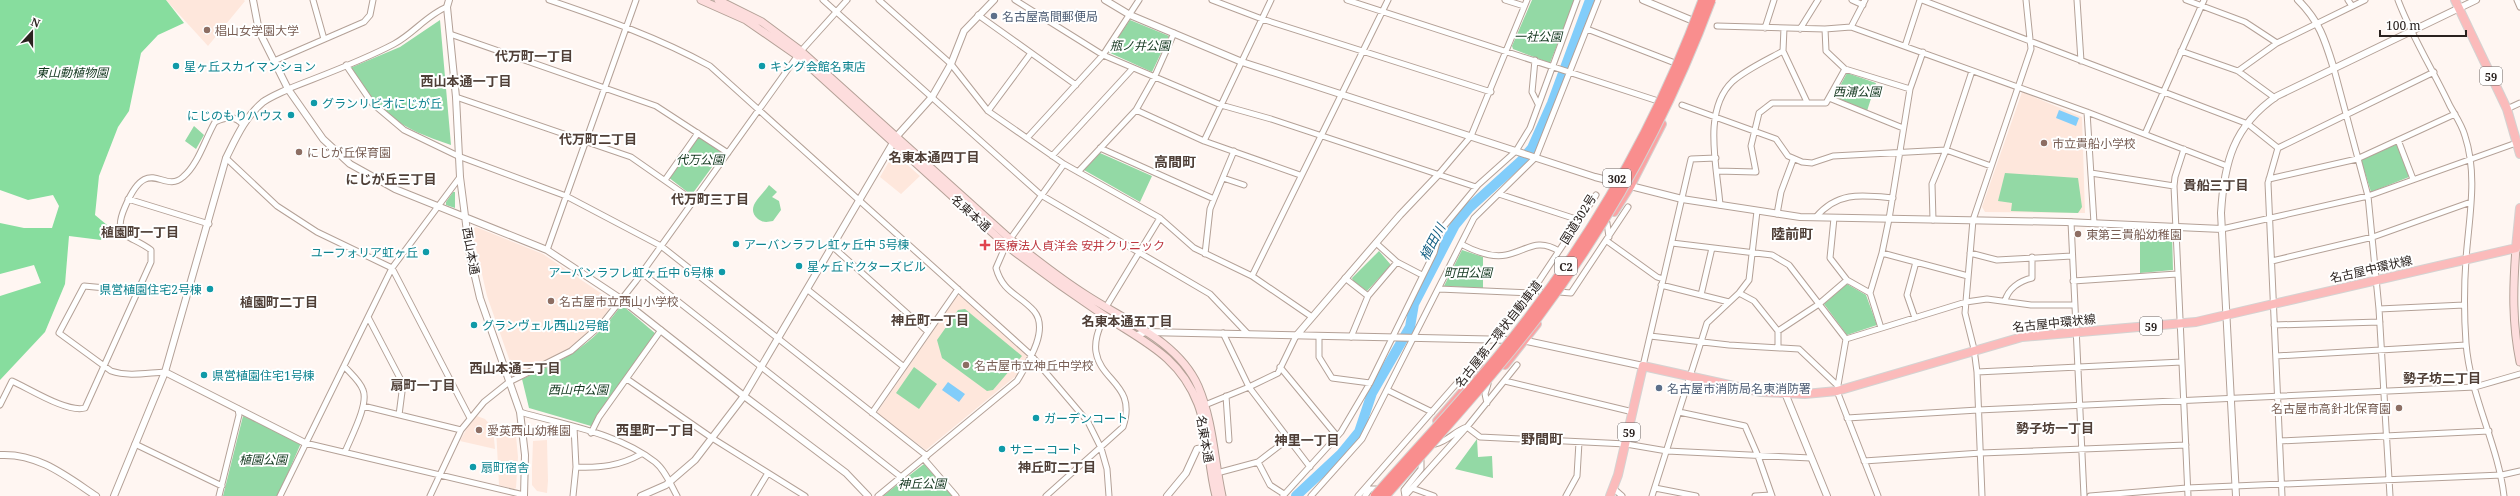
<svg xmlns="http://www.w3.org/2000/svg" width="2520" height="496" font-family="'Noto Serif','Noto Sans JP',serif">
<rect width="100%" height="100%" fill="#fff6f2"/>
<path fill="#fee7dc" d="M166,0H244L245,1L208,46Z
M2022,92L2082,117L2085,213L1985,212L1982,207Z
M894,153L920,176L901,194L880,177Z
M476,227L543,254L614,302L597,325L574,347L519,375L514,373L487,296L472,230Z
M961,295L1028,355L1017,375L926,450L878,415V411L957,296Z
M474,415L485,419L493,428L495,449L460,441Z
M515,425L518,457L516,488L514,489L499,485L496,428Z
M547,440L548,481L547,493L537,491L532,485V467L533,441Z"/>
<path fill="#93d9a5" d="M1532,0H1575L1550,63L1513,49L1512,46Z
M440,20L451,145C400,128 379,115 350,68L400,47Z
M1130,20L1169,36L1152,72L1108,52Z
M1847,73L1876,83L1867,111L1834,97Z
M194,126L204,135L196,149L185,141Z
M698,136L723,152L693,193L690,194L668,177Z
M2397,144L2409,177L2371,192L2361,160Z
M1100,153L1152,176L1140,202L1084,170Z
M2005,173L2078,178L2082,207L2078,213L2011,211L2012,203L1998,201Z
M769,185L777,192L772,197L779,201L781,210L773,221C768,222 763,223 758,219C744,207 763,195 769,185Z
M453,192H455V208L446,205V202Z
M2140,231L2172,233L2173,270L2140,273Z
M1462,250L1483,257V288L1444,286Z
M1379,251L1391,265L1367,291L1353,281L1352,278Z
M1847,284L1866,295L1877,325L1847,335L1824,304Z
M623,306L656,334L591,426L529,408L522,379C564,360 593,345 620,307Z
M965,309L1022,356L993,390L987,391L942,358L937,340L958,310Z
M914,367L937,384L919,409L896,393Z
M243,416L301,443L278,496H223Z
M1477,439L1478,457L1492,456L1493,478L1455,469Z
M924,464L952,496H883Z"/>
<path fill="#87dd9e" d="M0,0H166L184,23L158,35L141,53L129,111L118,127L99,176L95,215L107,225L101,240L69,236L65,284L45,332L0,380V296L41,283L34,265L0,274V223L24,228H52L59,206L53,195L28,200L0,190Z"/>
<path fill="#82cdfa" d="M2059,110L2079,118L2076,126L2056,118Z
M948,382L965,394L959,402L942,390Z"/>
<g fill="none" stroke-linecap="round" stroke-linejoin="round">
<path stroke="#82cdfa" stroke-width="10" d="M1296,496L1341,454L1359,432L1372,393L1410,327L1414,304L1455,225L1469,208L1521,161L1532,148L1552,103L1590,0"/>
<defs>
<path id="minor" d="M313,0L324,39
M549,0C605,19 659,38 710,66L1031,355L1088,422L1101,448L1107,469L1109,496
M823,0L1041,195L1210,294L1248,334
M879,0L951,64L988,111L1064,164L1160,218L1194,248L1252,276L1312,317
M1015,0L1103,55L1221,105L1271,119L1476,187
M1212,0L1262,19L1491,92
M1347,0L1658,101
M1505,0L1524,6
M1852,0L1863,5
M1922,0L2248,124L2278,148
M2077,0L2081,61
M2186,0L2245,22L2277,43
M2348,0L2352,6
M2398,0C2412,37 2433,70 2450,106C2455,115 2462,125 2465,136C2478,176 2469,217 2466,259C2464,287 2464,315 2466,343C2470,396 2498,444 2504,496
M2517,0L2520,7
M978,15L1076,85
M1717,26L1825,29L1851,27L2087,112L2227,166
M1851,27L1865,0
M1765,28L1774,0
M1784,28L1783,51L1807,102
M1587,29L1675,63
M1800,29L1818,0
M1825,29L1826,51L1845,69L1910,89
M450,34L656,106L728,153
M1905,46L1920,0
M2181,51L2238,71L2275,98
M1535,60L1532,92L1538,104
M274,61L364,22L370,15L373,0
M346,65L372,103L404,130L458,156L566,196L661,246L927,456
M2334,69L2368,196L2379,309L2390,496
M2238,71L2277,43L2365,0
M288,89C323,75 360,62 394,44C413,34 428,14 447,7
M456,97L631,157L694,201
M1829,98L1903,128
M1682,105L1776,139L1788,156L1802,162L1812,163L1833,156L1946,150L1991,166
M2507,109L2520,103
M1136,110L1204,141L1300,175
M988,111L1031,53
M2087,112L2094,223
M2145,134L2204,0
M1027,138L1103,55L1139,0
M2398,140L2413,179
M1204,141L1271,0
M1100,148L1214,199L1234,151
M2184,149L2175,177L2174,186L2188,496
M1052,156L1133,68
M226,158L277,206L317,232L392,268L470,418
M1717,171L1756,172L1751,146L1759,113L1772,103H1826L1845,69
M1078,172L1136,110L1154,78L1174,33
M2091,173L2174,186
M1438,175L1471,136L1527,0
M1223,178L1244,185
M2269,179L2357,159L2455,114
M665,180L698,133
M1499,194L1579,220
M128,199L209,224
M1720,205C1717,166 1702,110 1733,81C1747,69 1767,60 1783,51
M1777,214L1781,192L1793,160
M1816,217C1838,191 1862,195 1893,198
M1834,218L1830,258L1847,280L1870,293
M1933,220L1932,184L1946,150L1972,71
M2071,222L2084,496
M1607,223L1609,237
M2222,229L2368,196L2519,142
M1607,241L1657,277L1663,279
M1376,243L1397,262L1422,275
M1672,243L1772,255L1789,265L1846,339
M1461,244C1474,251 1491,258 1506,255C1527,251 1536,237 1559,251
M833,247L928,332
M547,250L636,0
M1882,253L1968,276
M1970,253L1997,260L2072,256
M1205,254L1210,209L1214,199
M2272,261L2373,237L2471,202
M642,273L901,477
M1252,276L1388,0
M1345,278L1368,296
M2073,281L2177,274
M1661,285L1729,302
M1535,287L1596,195
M1439,289L1531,293L1535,287L1542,293
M808,290L904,367
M138,291L84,286L59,333L111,371C129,377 146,373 165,372
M1559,292L1571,293L1628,207
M1739,293L1754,301L1778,331
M1701,295L1712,248
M2005,301C2008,289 2019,281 2032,278V257
M1106,307L1160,218
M2379,309L2464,305
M368,317L403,384L399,415
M1915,318L1907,295L1916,262
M2274,325L2380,322
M1881,328L1870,293L1882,253L1889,219L1910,89L1923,52
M1223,333L1249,387L1310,467
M1319,336V357L1332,378L1370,383
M1650,336L1729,345L1799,349L1837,385
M1351,337L1368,296L1397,262
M1778,348V331L1819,304L1847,280
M2276,356L2466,345
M344,366C350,373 360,381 363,390C369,404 351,437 345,452
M1643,366L1691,159L1716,158
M1280,367L1337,436
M1977,372L2182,362
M627,379L712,438L805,496
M1505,381L1633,412
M1387,390L1432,412
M1226,396L1229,440
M1487,403L1485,394L1488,384
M0,405L12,381C30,389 67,413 85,408L151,262V250C130,234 111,239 125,207C148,152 163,195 183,177C198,165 205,139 215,122C225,117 236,115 243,125
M1205,405L1249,387L1278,373L1296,336
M363,406L461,430
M520,412C564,425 618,433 655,462C665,470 671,485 677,496
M1679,412L1745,426L1758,456L1772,496
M872,413L958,289
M1847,418L1978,410L2475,387L2520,374
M591,433L599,417L661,330
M2280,441L2489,431
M305,443L524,495
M135,444L222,486
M1435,444C1449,441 1454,431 1467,427L1480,437L1626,444L1667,451L1811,458
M924,459L956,496
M1864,461L1981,453L2186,445
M1258,462L1270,485L1284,494
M576,467C600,468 620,466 641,454
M1217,473L1258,462L1288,439
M1412,488L1434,496
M1655,488L1696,496
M1614,489L1622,496
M219,496L239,415L238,409
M280,496L392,268L460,177
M430,496L461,430L484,402L509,382L571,351L602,324L636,281L801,51L847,0
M573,496L576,467L574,427
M754,496L768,473
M878,496L1017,381C1027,364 1050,330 1034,311C1019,294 1003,293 996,268L1006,245L1064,164
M1046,496L1123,427C1137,385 1101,382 1096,352C1094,339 1100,327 1104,316
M1283,496L1341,432L1370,383L1434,253L1440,231L1478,185L1516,151L1530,128L1577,0
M1311,496L1362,439L1474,218L1536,157L1598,0
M1358,496L1478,359
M1365,496L1370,489H1376
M1405,496L1467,427L1517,365
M1405,496L1404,490L1421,469V461
M1566,496L1577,476L1579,442
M1652,496L1707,323L1739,293L1749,280L1757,211
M1755,496L1771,495
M1878,496L1837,391L1846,339L1966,302L1987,299L2031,305H2074
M1982,496L1977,372L1974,349L1965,313L1973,220L2031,49L2026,0
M2090,496L2187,488L2502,475L2520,471
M2282,496L2268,183L2278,148L2434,72"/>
<path id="tertiary" d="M253,0L259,31L288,89L323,139L350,164L395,189L547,250L621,299L744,396L846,473L868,496
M449,0L447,7L456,97L460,177L470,255L480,298L520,412L525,455L524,496
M1105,0L1130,15L1242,62L1595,177L1682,199L1800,217L2066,222L2222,229
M1643,0L1691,20
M2298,0C2320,22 2325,40 2334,69
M1137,335L1146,332L1513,340
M1296,336L1400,215L1438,175
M1522,340L1643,366
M165,372L305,443
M1785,393L1827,496
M0,455C38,453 66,476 96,496
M114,496L165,372L226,158C236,138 245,117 263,102C270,97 280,93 288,89
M641,496L666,485L695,460L744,396L897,136L932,97L951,64L964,31L994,0
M1167,496L1186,473L1197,449L1211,447
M2236,496L2221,213C2224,163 2233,126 2277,96L2476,0"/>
<path id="secondary" d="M701,0L746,20L798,56L1006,245C1037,269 1069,292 1102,314C1142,341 1179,355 1198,404C1209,433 1208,466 1216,496
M718,0L762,22L801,51L1010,239C1034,258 1059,278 1086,295C1124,320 1178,341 1198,386C1213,421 1214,459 1222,496
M2516,248C2513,287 2512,323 2520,362"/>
<path id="primary" d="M2455,0L2507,109L2520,154
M1610,496L1618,475L1643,366L1761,392L1805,394L1837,391L2022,337L2196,322L2516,248L2520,208"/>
<path id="trunk" d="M1614,212L1631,185L1662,124
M1505,365L1537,324
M1437,421L1482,369"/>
</defs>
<use href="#minor" stroke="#b4a197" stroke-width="7"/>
<use href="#tertiary" stroke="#b4a197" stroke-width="8"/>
<use href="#secondary" stroke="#b4a197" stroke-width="9"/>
<use href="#primary" stroke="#d4d3d2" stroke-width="10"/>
<use href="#trunk" stroke="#d4d3d2" stroke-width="10"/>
<use href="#minor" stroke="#fff" stroke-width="5"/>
<use href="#tertiary" stroke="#fff" stroke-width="6"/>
<use href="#secondary" stroke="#fddddd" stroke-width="7"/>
<use href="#primary" stroke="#fbbbbb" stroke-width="8"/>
<use href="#trunk" stroke="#faa4a4" stroke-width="8"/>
<defs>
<path id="motorway-bridge" d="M1375,496C1416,449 1459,404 1499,355C1585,250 1656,129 1703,0
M1385,496C1437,437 1490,379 1538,317C1610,221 1669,113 1711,0"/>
</defs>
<use href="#motorway-bridge" stroke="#d4d3d2" stroke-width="11" stroke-linecap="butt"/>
<use href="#motorway-bridge" stroke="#f98e8e" stroke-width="9"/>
</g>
<g fill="#5c6f8a" stroke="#fff" stroke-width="1.5">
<circle cx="994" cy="16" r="4"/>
<circle cx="1659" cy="388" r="4"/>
</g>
<g fill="#8d6e63" stroke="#fff" stroke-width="1.5">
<circle cx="207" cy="30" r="4"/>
<circle cx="2044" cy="143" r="4"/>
<circle cx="299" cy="152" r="4"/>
<circle cx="2078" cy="234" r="4"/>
<circle cx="551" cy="301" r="4"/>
<circle cx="966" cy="365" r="4"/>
<circle cx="2399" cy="408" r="4"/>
<circle cx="479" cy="430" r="4"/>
</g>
<g fill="#0f9aa8" stroke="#fff" stroke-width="1.5">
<circle cx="176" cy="66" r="4"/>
<circle cx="762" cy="66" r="4"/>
<circle cx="314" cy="103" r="4"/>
<circle cx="291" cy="115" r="4"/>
<circle cx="736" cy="244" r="4"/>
<circle cx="426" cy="252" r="4"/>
<circle cx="799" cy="266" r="4"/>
<circle cx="722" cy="272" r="4"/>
<circle cx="210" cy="289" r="4"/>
<circle cx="474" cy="325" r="4"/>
<circle cx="204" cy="375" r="4"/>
<circle cx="1036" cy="418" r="4"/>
<circle cx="1002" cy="449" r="4"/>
<circle cx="473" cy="467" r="4"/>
</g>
<path fill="#e0444e" stroke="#fff" stroke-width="1.5" d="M983 239h4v4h4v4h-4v4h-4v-4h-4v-4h4z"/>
<g text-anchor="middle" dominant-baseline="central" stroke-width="4" stroke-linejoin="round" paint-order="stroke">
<g fill="#fff" stroke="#6a6462" stroke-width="1">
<rect x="2480" y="67" width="22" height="18" rx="3"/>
<rect x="1603" y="169" width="28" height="18" rx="3"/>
<rect x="1555" y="257" width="22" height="18" rx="3"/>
<rect x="2140" y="317" width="22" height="18" rx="3"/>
<rect x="1618" y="423" width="22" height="18" rx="3"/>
</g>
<g font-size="11" font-weight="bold" fill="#2a221f">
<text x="2491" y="76">59</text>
<text x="1617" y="178">302</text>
<text x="1566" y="266">C2</text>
<text x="2151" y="326">59</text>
<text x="1629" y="432">59</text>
</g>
<g font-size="12" fill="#4e5e75" stroke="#fff" text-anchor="start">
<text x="1002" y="16">名古屋高間郵便局</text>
<text x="1667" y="388">名古屋市消防局名東消防署</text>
</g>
<g font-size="12" fill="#785e54" stroke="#fff" text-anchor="start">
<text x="215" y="30">椙山女学園大学</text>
<text x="2052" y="143">市立貴船小学校</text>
<text x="307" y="152">にじが丘保育園</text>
<text x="2086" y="234">東第三貴船幼稚園</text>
<text x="559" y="301">名古屋市立西山小学校</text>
<text x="974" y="365">名古屋市立神丘中学校</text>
<text x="2391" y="408" text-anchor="end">名古屋市高針北保育園</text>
<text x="487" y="430">愛英西山幼稚園</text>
</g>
<g font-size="12" font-style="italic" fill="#11361d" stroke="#fff">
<text x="1538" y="36">一社公園</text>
<text x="1140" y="45">瓶ノ井公園</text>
<text x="72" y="72">東山動植物園</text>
<text x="1857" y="91">西浦公園</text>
<text x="700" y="159">代万公園</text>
<text x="1468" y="272">町田公園</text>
<text x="578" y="389">西山中公園</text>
<text x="263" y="459">植園公園</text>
<text x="922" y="483">神丘公園</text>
</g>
<g font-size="12" fill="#0d838f" stroke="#fff" text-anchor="start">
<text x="184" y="66">星ヶ丘スカイマンション</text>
<text x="770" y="66">キング会館名東店</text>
<text x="322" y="103">グランリビオにじが丘</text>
<text x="283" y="115" text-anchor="end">にじのもりハウス</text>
<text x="744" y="244">アーバンラフレ虹ヶ丘中 5号棟</text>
<text x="418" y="252" text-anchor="end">ユーフォリア虹ヶ丘</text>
<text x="807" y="266">星ヶ丘ドクターズビル</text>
<text x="714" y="272" text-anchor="end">アーバンラフレ虹ヶ丘中 6号棟</text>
<text x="202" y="289" text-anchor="end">県営植園住宅2号棟</text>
<text x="482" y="325">グランヴェル西山2号館</text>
<text x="212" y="375">県営植園住宅1号棟</text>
<text x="1044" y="418">ガーデンコート</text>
<text x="1010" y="449">サニーコート</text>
<text x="481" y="467">扇町宿舎</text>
</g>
<g font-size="12" fill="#2a221f" stroke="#fff">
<text transform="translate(971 213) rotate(42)">名東本通</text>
<text transform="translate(1578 219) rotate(-58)">国道302号</text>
<text transform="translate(471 251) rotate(80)">西山本通</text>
<text transform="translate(2371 269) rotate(-13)">名古屋中環状線</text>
<text transform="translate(2054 323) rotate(-6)">名古屋中環状線</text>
<text transform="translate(1498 334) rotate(-52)">名古屋第二環状自動車道</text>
<text transform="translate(1205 439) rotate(80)">名東本通</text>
</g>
<g font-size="12" fill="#be3a42" stroke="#fff" text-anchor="start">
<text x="994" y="245">医療法人貞洋会 安井クリニック</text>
</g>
<g font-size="13" font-weight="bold" fill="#4f3f37" stroke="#fff">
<text x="534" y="56">代万町一丁目</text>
<text x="466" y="81">西山本通一丁目</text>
<text x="598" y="139">代万町二丁目</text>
<text x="934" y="157">名東本通四丁目</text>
<text x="391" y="179">にじが丘三丁目</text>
<text x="2216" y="185">貴船三丁目</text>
<text x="710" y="199">代万町三丁目</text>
<text x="140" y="232">植園町一丁目</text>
<text x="279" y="302">植園町二丁目</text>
<text x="930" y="320">神丘町一丁目</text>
<text x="1127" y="321">名東本通五丁目</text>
<text x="515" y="368">西山本通二丁目</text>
<text x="2442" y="378">勢子坊二丁目</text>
<text x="423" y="385">扇町一丁目</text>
<text x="2055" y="428">勢子坊一丁目</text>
<text x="655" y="430">西里町一丁目</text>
<text x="1307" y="440">神里一丁目</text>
<text x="1057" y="467">神丘町二丁目</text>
</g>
<g font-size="13" font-style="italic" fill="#0f5c81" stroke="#fff">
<text transform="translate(1432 242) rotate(-62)">植田川</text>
</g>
<g font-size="14" font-weight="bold" fill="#4f3f37" stroke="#fff">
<text x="1175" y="161">高間町</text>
<text x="1792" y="233">陸前町</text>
<text x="1542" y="438">野間町</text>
</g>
</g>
<g transform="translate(32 32) rotate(21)" stroke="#ffffff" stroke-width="3" paint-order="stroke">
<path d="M0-3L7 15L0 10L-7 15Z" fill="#2a221f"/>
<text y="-6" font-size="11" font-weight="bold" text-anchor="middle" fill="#2a221f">N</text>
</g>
<path d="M2380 30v6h86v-6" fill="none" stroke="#2a221f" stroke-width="2"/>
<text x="2386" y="30" font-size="12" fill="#2a221f" stroke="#ffffff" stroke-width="3" paint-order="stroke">100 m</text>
</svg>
